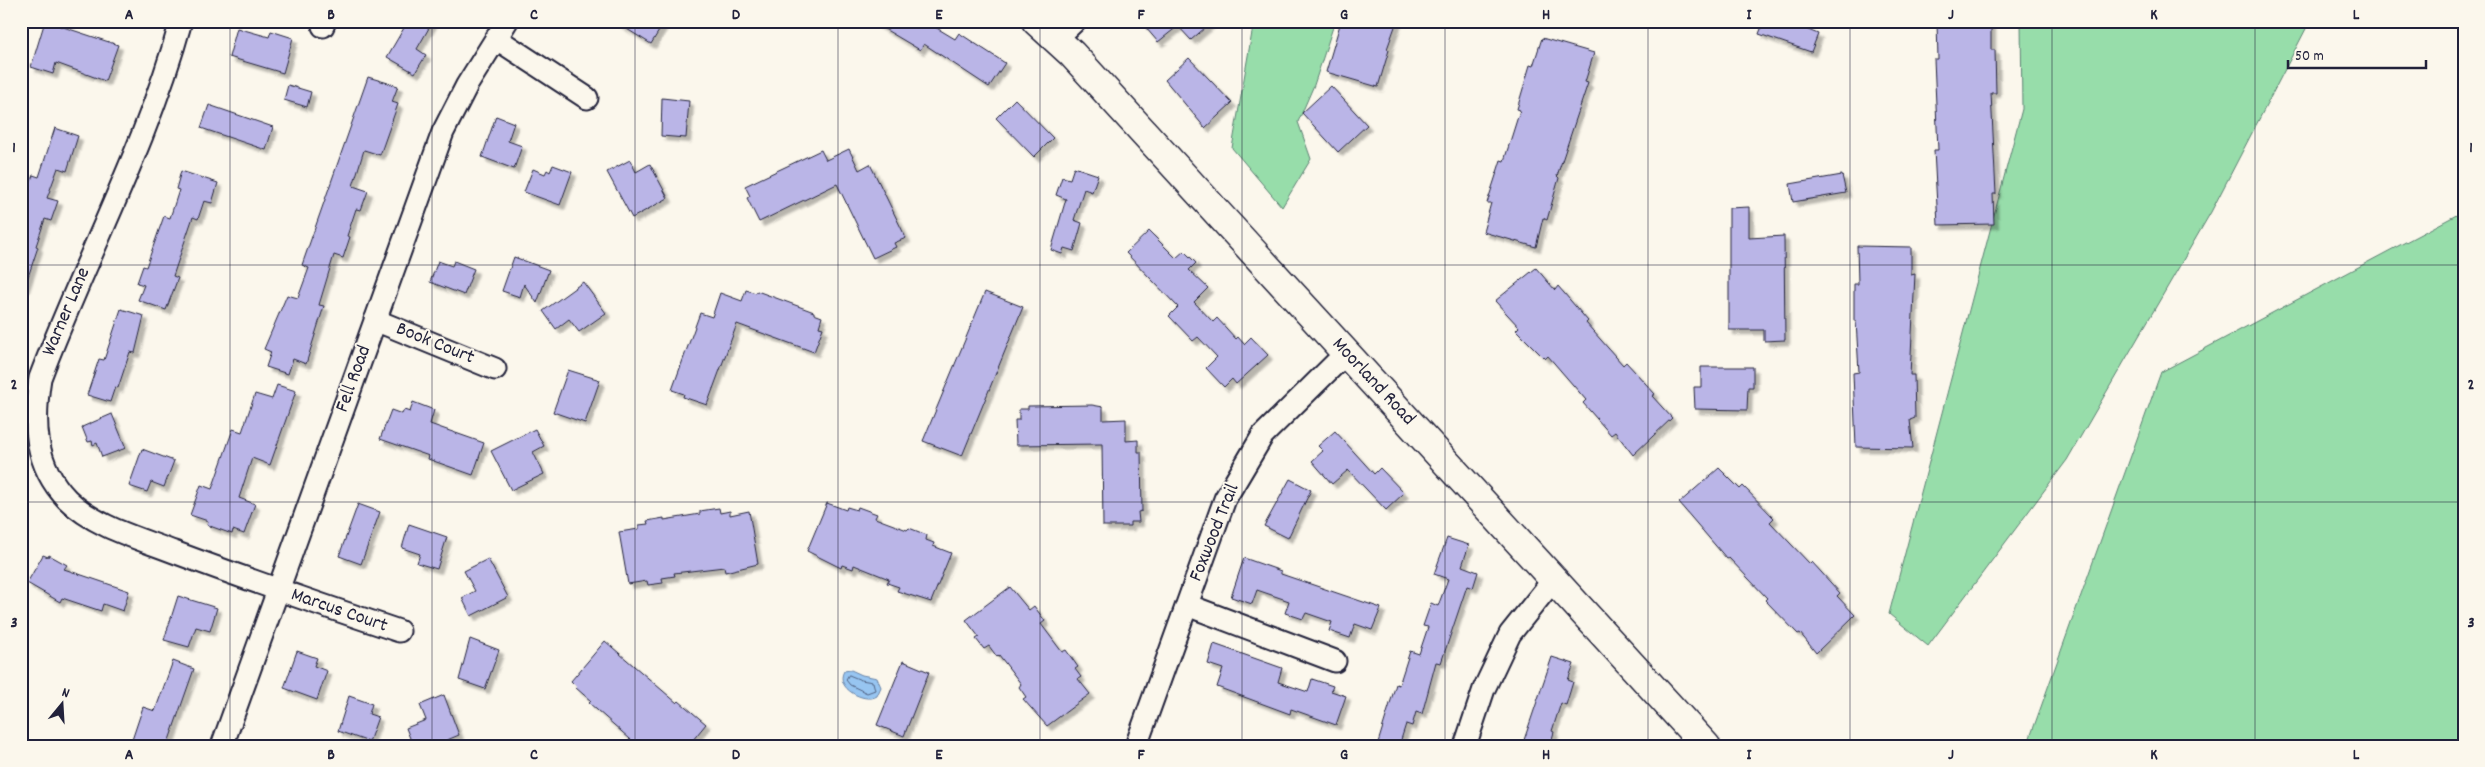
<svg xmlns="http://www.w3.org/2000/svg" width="2485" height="767" font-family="Dekko,sans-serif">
<defs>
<filter id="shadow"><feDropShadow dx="4.5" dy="4.5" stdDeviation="1" flood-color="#0004"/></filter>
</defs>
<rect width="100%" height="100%" fill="#fbf7ec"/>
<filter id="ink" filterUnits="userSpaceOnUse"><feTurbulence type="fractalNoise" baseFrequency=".02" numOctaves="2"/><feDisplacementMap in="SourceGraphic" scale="10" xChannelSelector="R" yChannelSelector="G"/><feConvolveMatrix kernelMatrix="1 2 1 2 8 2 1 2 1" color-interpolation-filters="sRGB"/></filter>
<g filter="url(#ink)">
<path fill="#97ddaa" stroke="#5c8072" d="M1254,21H1335L1314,85L1298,122L1311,159L1282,207L1232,148Z
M2021,21H2310L2211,212L2067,460L1928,646L1889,614L2022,109Z
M2464,211V746H2027L2161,372Z"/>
<path fill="#97c5f1" stroke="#6884a8" d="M851,670L862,675L877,678L881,687L877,696C865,704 834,688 844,671Z"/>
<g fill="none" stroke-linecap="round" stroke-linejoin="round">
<path stroke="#516384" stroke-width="1" d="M849,675L861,680L873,682L875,690L867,693L850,685L846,680Z"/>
</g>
<path fill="#bab5e7" stroke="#22223b" filter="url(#shadow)" d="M45,21L118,45L105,81L56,63L53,74L31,67Z
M408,21H433L417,49L426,55L415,73L387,57Z
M614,21H665L651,44Z
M871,21H925L955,39L959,33L1005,63L989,87L924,44L920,50Z
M1140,21H1213L1191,40L1178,26L1158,42Z
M1341,21H1397L1387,49L1389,50L1378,87L1326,72Z
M1764,21H1786L1818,34L1811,52L1759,34Z
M1991,21V50H1995L1996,93H1991L1996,194H1993L1994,224L1938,225L1934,150H1938L1934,59H1938L1937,22Z
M237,28L269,37L271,31L293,38L283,73L229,57Z
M1542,38L1594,53L1585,82L1588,83L1557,176L1559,178L1547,220L1543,218L1536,247L1483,232L1491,203H1487L1501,160L1504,161L1520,110L1517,109L1530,65L1533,66Z
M1189,58L1232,103L1205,128L1165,80Z
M368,77L398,86L392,102L398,104L380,155L364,150L353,186L368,191L361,210L356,209L347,236L350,237L343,258L334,255L319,305L324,306L306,364L293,359L288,374L266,367L271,352L264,349L287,295L298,298L309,268L302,265Z
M288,85L311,92L307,107L284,100Z
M1331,86L1367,125L1338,152L1302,113Z
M662,98L689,101L686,138L661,136Z
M1015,99L1053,138L1034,157L996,118Z
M209,105L273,127L266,150L201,128Z
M496,116L514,123L508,141L522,146L514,169L482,157Z
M55,128L78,136L67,171L58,168L47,198L58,201L51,221L45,219L36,246L38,247L24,289H21V209L33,175L39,177Z
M849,149L859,170L870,164L906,238L894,243L896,247L873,258L837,184L759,222L747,198L750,196L745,186L821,150L826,160Z
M630,160L636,172L650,164L668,198L632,218L607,172Z
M553,165L572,172L560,205L524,192L533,169L545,174L547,170L550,172Z
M1074,167L1098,175L1092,192L1084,189L1074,220L1082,223L1074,251L1064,248L1062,254L1051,250L1066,199L1056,195L1062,177L1070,179Z
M181,171L218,183L212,203L204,201L198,219L193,217L173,276L178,278L166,310L138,300L144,285L137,283L143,266L146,267L164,216L170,218L179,190L176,189Z
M1842,175L1846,193L1793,202L1790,184Z
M1749,207V238L1784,236L1785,340L1764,341V330H1729V208Z
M1149,231L1176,258L1184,251L1196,263L1189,270L1208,288L1194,302L1213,322L1217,318L1236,339L1238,337L1244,344L1251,337L1268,355L1236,384L1232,379L1224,387L1206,368L1217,357L1198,337L1193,341L1169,316L1178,307L1126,253Z
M1857,246L1911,247V275L1915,274L1910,375H1914L1915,418L1910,420L1913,448L1856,447L1853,373L1859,372L1856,321H1854V284H1858Z
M514,257L549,270L537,303L524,284L520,297L502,291Z
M438,261L452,266L454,261L474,269L464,295L430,282Z
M1536,268L1555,290L1558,286L1588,321L1586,323L1623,365L1626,362L1655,394L1652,396L1672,418L1633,455L1615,432L1611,435L1583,403L1586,400L1548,356L1545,359L1516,330L1519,327L1495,301Z
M583,282L606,313L579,332L569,319L556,329L543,311Z
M746,290L756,293L757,291L814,312V314L822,317L819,327L823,328L814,352L737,324L707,405L683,397L684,394L672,390L700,313L712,317L720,293L742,301Z
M985,292L1023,307L962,456L923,441Z
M121,309L144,316L135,353L130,352L118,388L115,387L110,402L87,395L99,359L104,360Z
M1701,367H1753V387H1748L1747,410L1695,409L1694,387H1701Z
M568,370L600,380L585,423L553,412Z
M277,385L296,391L270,465L252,458L239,498L255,504L244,534L233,530L232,534L207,525L208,521L190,515L201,485L212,489L233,429L242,432L255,394L272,399Z
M413,402L434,410L430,424L484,443L473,475L428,459L429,456L380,439L391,410L402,414L404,410L410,412Z
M1092,405L1103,407V420L1126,419V441L1138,440V452H1141L1142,511L1138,512L1139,522H1130V526H1103L1102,444L1016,445L1015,420H1019V409H1028V406Z
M112,414L126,448L102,457L97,443L93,445L92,441L88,442L82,427Z
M535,429L544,446L533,452L544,474L511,490L491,451Z
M1335,431L1374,474L1380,468L1404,493L1386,510L1348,470L1332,484L1312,461L1323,451L1318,446Z
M142,449L174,461L164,487L151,482L147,492L129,486Z
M1719,468L1740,489L1743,486L1774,518L1770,522L1810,564L1812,562L1840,593L1837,596L1855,615L1816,653L1800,633L1798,634L1765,600L1767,598L1729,558L1727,559L1679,503Z
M1290,479L1311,490L1288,538L1264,526Z
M827,503L846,510L847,507L857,510L858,507L877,514L875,518L907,530L909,528L927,535L926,540L934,543L933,546L951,553L931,602L897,591L899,587L887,583L889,579L854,565L853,569L842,565L841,568L807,551Z
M358,504L380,512L361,564L339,556Z
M719,508L720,513L730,511V515L749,511L758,564L725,572L724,567L674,573L675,576L662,578L663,583L648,585L647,581L628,584L619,532L639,529V525L648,524L647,521L664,518V520L700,514V511Z
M409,524L447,537L437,569L417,563L420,554L402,548Z
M1447,538L1469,545L1462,566L1478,572L1473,588L1467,586L1441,663L1436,662L1422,714L1416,712L1412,726L1406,724L1399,746H1377L1396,684L1399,685L1410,651L1419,654L1428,627L1423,626L1431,603L1438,606L1448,579L1434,574Z
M43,555L48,557L49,555L67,565L64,569L129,591L123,611L103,604L101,611L62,598L60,602L27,583Z
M1244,558L1281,571V574L1381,608L1372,630L1355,624L1350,638L1329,631L1332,622L1306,613L1303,619L1285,613L1289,601L1257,590L1252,604L1231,597Z
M488,559L508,597L471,616L462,598L475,591L464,571Z
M1010,587L1029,610L1034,606L1045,621L1041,624L1062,652L1066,650L1078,667L1075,669L1081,677L1078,679L1090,694L1047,726L1023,699L1026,697L1019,687L1021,684L999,655L997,657L989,646L984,649L976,639L979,637L966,620Z
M178,596L217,608L210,631L196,627L189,647L164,640Z
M470,639L499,650L485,689L459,680Z
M605,641L677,703L679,701L706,724L688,746H638L589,703L591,701L576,688L577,687L571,681Z
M1214,644L1282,668L1278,682L1308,692L1312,679L1333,686L1331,691L1346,696L1336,725L1291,709L1290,714L1217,687L1223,669L1208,664Z
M297,651L317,658L314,666L327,671L317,700L284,688Z
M1552,657L1574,664L1568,680L1573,682L1566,705L1561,703L1552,731L1554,732L1550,746H1522Z
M173,661L194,669L167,746H130L143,707L155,711Z
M903,661L929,672L904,736L877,725Z
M444,695L459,735L433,746H413L406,728L426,720L420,705Z
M349,696L372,704L369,714L378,717L369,742L338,731Z"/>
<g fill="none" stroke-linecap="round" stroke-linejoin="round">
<defs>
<path id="minor" d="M181,21C147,145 85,259 40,378C33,422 34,465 67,499C95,527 138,538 174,552C249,580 324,606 399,631
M323,26L325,21
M497,39L587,98
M1056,39L1075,21
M375,320L495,369
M1187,605L1335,661
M222,746L443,132L467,85L507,21
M1136,746L1225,499L1263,435L1346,353
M1465,746L1484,689L1510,634L1554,579"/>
<path id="tertiary" d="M1036,21L1072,54L1706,746"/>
</defs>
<use href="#minor" stroke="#22223b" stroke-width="25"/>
<use href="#tertiary" stroke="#22223b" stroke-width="31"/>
<use href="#minor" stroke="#fbf7ec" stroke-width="21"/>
<use href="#tertiary" stroke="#fbf7ec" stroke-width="28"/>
</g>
</g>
<path fill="none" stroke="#22223b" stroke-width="1" stroke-opacity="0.55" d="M230,21V746M432,21V746M635,21V746M838,21V746M1040,21V746M1242,21V746M1445,21V746M1648,21V746M1850,21V746M2052,21V746M2255,21V746M21,265H2464M21,502H2464"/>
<g text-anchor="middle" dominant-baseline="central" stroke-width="4" stroke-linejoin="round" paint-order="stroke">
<g font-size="20" fill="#22223b" stroke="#fbf7ec">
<text transform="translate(67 312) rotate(-67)">Warner Lane</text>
<text transform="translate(435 344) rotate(22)">Book Court</text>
<text transform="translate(354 379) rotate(-70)">Fell Road</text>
<text transform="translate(1373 382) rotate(47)">Moorland Road</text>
<text transform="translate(1215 533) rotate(-68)">Foxwood Trail</text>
<text transform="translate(339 611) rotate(19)">Marcus Court</text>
</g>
</g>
<rect width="2485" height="767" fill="none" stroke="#fbf7ec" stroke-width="55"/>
<g transform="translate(62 704) rotate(18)" stroke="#fbf7ec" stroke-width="4" paint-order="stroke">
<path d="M0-4L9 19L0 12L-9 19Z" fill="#22223b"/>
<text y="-8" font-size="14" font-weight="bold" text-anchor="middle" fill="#22223b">N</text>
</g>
<path d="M2288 60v8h138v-8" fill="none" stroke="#22223b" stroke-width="2.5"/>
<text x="2295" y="60" font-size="15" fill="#22223b" stroke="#fbf7ec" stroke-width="4" paint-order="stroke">50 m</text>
<rect x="28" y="28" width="2430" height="712" fill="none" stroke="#22223b" stroke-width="2"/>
<g font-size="16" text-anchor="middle" font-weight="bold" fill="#22223b">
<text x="129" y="19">A</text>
<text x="331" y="19">B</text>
<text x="534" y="19">C</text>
<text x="736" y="19">D</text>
<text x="939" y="19">E</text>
<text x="1141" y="19">F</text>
<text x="1344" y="19">G</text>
<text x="1546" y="19">H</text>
<text x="1749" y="19">I</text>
<text x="1951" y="19">J</text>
<text x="2154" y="19">K</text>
<text x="2356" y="19">L</text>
<text x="14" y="152">1</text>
<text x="2471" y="152">1</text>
<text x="14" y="389">2</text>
<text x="2471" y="389">2</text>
<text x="14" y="627">3</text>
<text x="2471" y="627">3</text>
<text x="129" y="759">A</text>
<text x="331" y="759">B</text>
<text x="534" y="759">C</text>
<text x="736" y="759">D</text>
<text x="939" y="759">E</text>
<text x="1141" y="759">F</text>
<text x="1344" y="759">G</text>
<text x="1546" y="759">H</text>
<text x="1749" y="759">I</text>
<text x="1951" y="759">J</text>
<text x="2154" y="759">K</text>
<text x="2356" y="759">L</text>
</g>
</svg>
